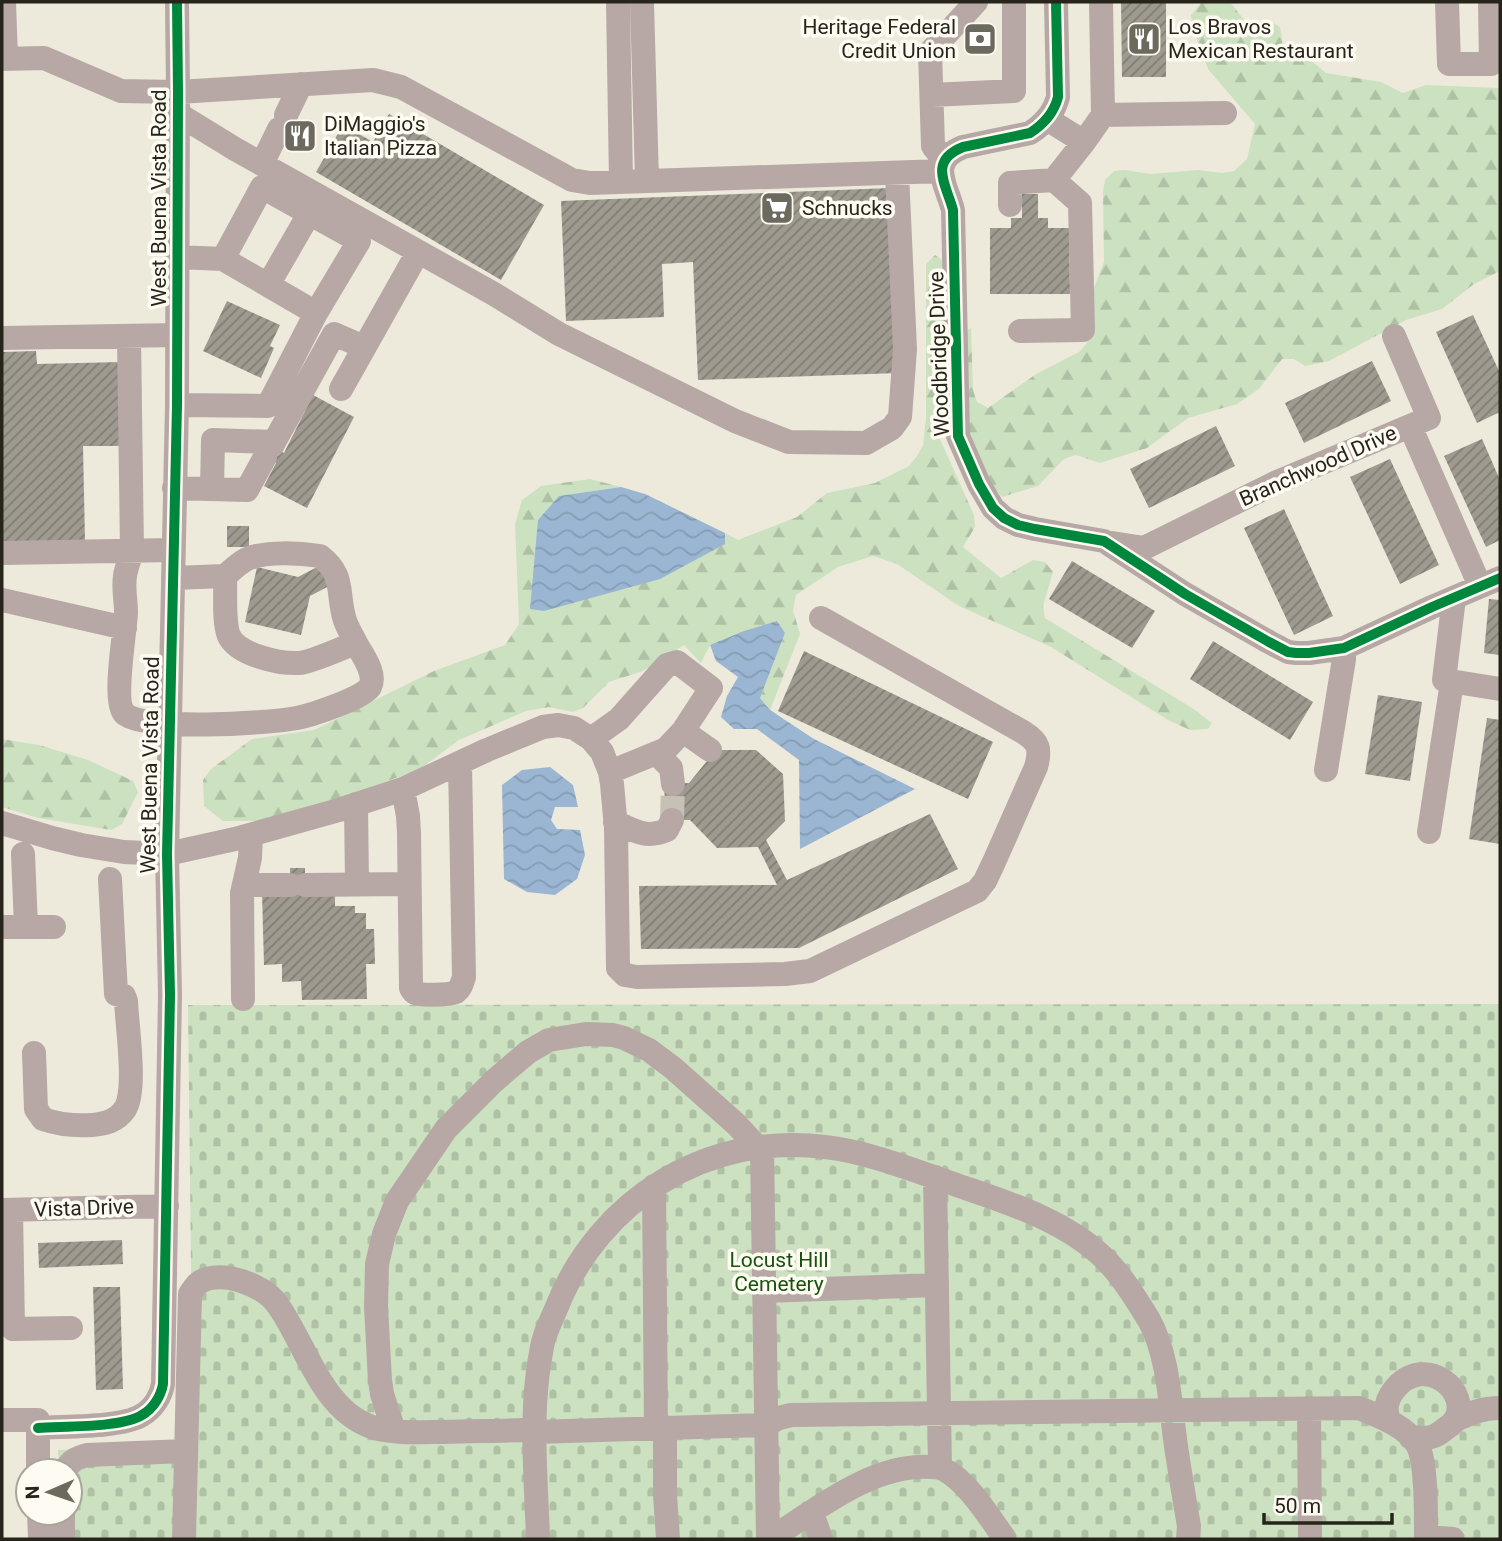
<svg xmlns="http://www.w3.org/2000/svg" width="1502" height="1541" font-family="Roboto,sans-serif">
<defs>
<pattern id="forest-firs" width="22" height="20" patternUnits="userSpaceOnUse" patternTransform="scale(1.75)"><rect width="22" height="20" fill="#cce1c0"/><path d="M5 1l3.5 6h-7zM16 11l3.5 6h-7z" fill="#afc1a4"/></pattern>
<pattern id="cemetery-stones" width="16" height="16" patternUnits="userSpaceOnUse" patternTransform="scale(1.75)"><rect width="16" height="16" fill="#cce1c0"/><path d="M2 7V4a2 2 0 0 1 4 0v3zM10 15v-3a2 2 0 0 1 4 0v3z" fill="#afc1a4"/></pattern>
<pattern id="water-waves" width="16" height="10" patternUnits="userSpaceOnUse" patternTransform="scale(1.75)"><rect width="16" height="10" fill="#9bb6d2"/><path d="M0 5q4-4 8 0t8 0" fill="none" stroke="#859cb4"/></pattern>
<pattern id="building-hatch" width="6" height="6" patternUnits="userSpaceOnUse" patternTransform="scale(1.75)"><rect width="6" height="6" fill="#9f9a90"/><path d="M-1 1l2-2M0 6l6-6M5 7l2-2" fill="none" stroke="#817d75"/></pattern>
</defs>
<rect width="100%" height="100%" fill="#edeadc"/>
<path fill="url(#forest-firs)" d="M1202,2H1230L1245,21H1269L1280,27L1284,52L1307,57L1326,73L1381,82L1403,93L1426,85L1500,88V271L1474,284L1442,309L1406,320L1329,361L1305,366L1294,359H1282L1259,389L1237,404L1188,418L1147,448L1100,463L1076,455L1064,459L1038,486L1002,497L969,461L961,334L971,328L973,390L977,402L988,408L1036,374L1079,352L1087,343L1091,331V295L1104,262L1103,192L1105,180L1114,171L1125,170L1150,174L1198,170L1222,173L1234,171L1247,159L1255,124L1208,69L1192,26L1191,15Z
M935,255L945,262L949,297L940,439L974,515L975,527L963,547L1001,578L1033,560L1045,562L1053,572L1043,606L1045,618L1192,708L1212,723L1208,729L1190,730L1168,720L1051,647L959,606L897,564L873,556L838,567L796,595L793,610L800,634L770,710L760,698L785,633L710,645L701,663L684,645L643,671L609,682L583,708L573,712L549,707L526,711L459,740L420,769L318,807L259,821H223L204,806L203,780L211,769L252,739L314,730L434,671L505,645L519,624L515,524L522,500L541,486L590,479L621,487L559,496L725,544V533L738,540L797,517L827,493L875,483L909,466L917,456L923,445L926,419V264Z
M2,739L39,745L88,760L133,781L138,792L122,824L111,830L38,818L2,807Z"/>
<path fill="url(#cemetery-stones)" d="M1500,1004V1539H60L70,1513V1471H59L58,1450L193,1445L188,1005Z"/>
<path fill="url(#water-waves)" d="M621,487L645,494L725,533V544L660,579L544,611L530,609L538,520L559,496Z
M777,621L785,633L760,698L770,710L814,739L915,789L800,849L799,760L757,729H734L721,717L727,696L738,677L716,661L710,645L744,631Z
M550,767L573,785L578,807H555L551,820L557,829L580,830L585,855L577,879L555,895L527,892L504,879L502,785L522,770Z"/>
<path fill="url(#building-hatch)" d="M1121,2H1166V77H1122Z
M389,114L544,205L501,280L316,172L343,125L373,142Z
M891,188L898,373L698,380L693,262L662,264L664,317L566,321L561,201Z
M1022,194H1038V218H1048V228H1069L1070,294H990V228H1011V218H1022Z
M227,301L280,325L270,346L274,348L261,378L203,351Z
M1473,315L1500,373V412L1477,423L1436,332Z
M36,351L37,364L122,362L124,446H83L85,541L2,543V352Z
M1372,361L1391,401L1304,443L1285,403Z
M313,395L354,417L307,508L264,486L276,463L260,455L265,443L284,453Z
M1216,426L1235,466L1149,508L1130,469Z
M1482,439L1500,480V540L1486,547L1444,456Z
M1390,459L1439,565L1400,584L1350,477Z
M1284,509L1333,616L1294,635L1244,528Z
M227,526H249V547H227Z
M1072,561L1155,611L1132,648L1049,599Z
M325,563L335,583L310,596L301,635L245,622L257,567L298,577Z
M1489,599L1500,600V655L1484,653Z
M1213,641L1313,702L1290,740L1190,679Z
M804,651L993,742L968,799L778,711Z
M1378,695L1422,702L1410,781L1365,774Z
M1487,718L1500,720V844L1469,839Z
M716,750H756L783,774L785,821L766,840L787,880L930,814L958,869L799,948L641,949L639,886L777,885L758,847L717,848L690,820H666L664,784L689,783Z
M290,868H305V888L290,889Z
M335,892V906H355V913H366V929H374L375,964H366L367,999L302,1000L301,981L282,982V964L264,965L262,893Z
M122,1240L123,1264L39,1268L38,1243Z
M93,1287H120L123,1389L96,1390Z"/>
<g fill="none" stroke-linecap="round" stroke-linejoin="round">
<path stroke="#c5c2b5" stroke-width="24" stroke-dasharray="24 12" stroke-linecap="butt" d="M672,820L673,784"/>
<path stroke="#b7a8a5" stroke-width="24" d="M4,2L6,59
M618,2L621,182
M642,2L647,181
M1056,2L1058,97C1054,113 1044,124 1030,133L963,147C928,161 946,184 953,210L958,436L979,484L993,508L1004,518L1018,525L1035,529L1104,541L1185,594L1269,642L1288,652L1296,653H1309L1344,648L1432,607L1500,578
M1447,2L1449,64H1491L1490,2
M2,59L44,58L121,91L178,92L373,80L401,87L572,180L590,183L942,171
M932,95L1014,91V2
M178,114L235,149L494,294L559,334L735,421L789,442L866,443L892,428L900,417L905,349L897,173
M286,115L301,84
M1103,115L1225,113
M1047,119L1084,142L1103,115L1101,2
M944,160L933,146L930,52L976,2
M262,164L279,129
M1010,205V183L1054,180L1084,142
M223,259L262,187L359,241L316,313
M268,285L309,214
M1020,331L1083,330L1080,203L1054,180
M129,336L132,551C130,559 126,568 125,576C123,588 126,601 126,613C125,633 113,700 124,713C140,732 271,723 297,718C312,715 363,698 370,687C377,673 362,655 356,643C341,648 312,662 299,663C280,664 238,655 229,636C223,621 226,593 225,576L173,578
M2,338L177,335
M341,389L418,252
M177,405L268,406L316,313L223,259L178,257
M1410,426L1480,586
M272,446L334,334L364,347
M174,488L247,490L265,457
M212,489L213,440L274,442
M1112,543L1144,548L1277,482L1429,418L1394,336
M2,553L173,550
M225,576C232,570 239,563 247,559C266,551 300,553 320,556C345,575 337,592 344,617C346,626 352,635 356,643
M1454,598L1444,680L1500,689
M2,600L125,628
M683,731L710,750
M591,739L619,719L667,665L677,662L711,688L683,731L666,749L610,772
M656,753L671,768L673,784
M1326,770L1344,659V648
M403,789L408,816L409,833L411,988C412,990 413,992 415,993C420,996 450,995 456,992C461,988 462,983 464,977L460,763
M356,804L357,884
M615,822C635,831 646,839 667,830L672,820
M2,823L52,838L81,845L124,852L167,854L235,839L339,810L403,789L487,750L543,727L558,725L574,728L591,739L602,752L610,772L612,784L616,828L618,968L625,975L637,977L785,974L810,971L977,891L985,881L994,862L1036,767C1041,749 1039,742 1023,732L821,618
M1429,832L1452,682
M23,854L26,927
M244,885H290
M305,885L409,884
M2,927H54
M243,999L242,893L250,858L251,835
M34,1053L36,1109L43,1119C57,1124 76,1126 92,1125C105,1124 117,1121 125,1109C137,1090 127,1026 126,1001L124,996L116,994L110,879
M762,1148L768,1539
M935,1177L940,1468
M654,1186L656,1428
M2,1210L167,1206
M11,1210L13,1329L71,1328
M764,1291L937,1285
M1309,1408L1310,1539
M2,1420H38V1471
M1389,1420C1384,1409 1387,1399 1394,1390C1425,1351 1474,1393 1454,1422C1451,1425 1448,1427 1445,1429C1432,1440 1427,1438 1410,1437
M1454,1421C1470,1413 1482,1408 1500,1408
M665,1427V1495L668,1539
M38,1428C63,1426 122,1428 142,1415C153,1409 161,1396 163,1384L170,995L167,854L177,405L178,92L177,2
M394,1431L382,1394L380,1380L376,1307L377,1264L384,1234L397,1201L446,1129L494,1081L528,1052L549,1040L586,1034L613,1035L624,1038L649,1050L673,1068L736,1124L758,1148
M65,1471C70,1461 76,1458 87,1455L185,1451
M39,1513L40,1539
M63,1513V1539
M812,1513L821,1539
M1426,1537L1453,1539
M184,1539L190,1294C193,1290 196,1284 200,1282C221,1269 264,1285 277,1304C305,1342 320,1407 369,1426C390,1434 421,1432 443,1432C470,1431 497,1431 523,1430L535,1432L766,1425L779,1418L791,1415L1359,1408C1378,1416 1407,1426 1418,1446C1427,1464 1426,1518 1426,1539
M538,1539C536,1476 529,1410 542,1347C544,1334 551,1321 556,1309C599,1199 708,1132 825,1147C864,1151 911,1169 948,1182C1002,1201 1063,1218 1105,1259C1122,1276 1136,1299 1149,1320C1168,1354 1170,1402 1175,1439C1179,1468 1184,1497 1189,1526L1188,1539
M770,1539C816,1510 872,1464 929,1467C935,1467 940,1467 945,1470C968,1482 990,1518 1005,1539"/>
<defs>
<path id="cycleway" d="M1056,2L1058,97C1054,113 1044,124 1030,133L963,147C928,161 946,184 953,210L958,436L979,484L993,508L1004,518L1018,525L1035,529L1104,541L1185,594L1269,642L1288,652L1296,653H1309L1344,648L1432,607L1500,578
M38,1428C63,1426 122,1428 142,1415C153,1409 161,1396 163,1384L170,995L167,854L177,405L178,92L177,2"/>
</defs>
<use href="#cycleway" stroke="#fefcf2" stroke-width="15"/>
<use href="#cycleway" stroke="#00873e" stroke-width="10"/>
</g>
<defs>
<symbol id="bank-square" viewBox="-11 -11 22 22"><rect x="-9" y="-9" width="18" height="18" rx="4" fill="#6c695f" stroke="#fefcf2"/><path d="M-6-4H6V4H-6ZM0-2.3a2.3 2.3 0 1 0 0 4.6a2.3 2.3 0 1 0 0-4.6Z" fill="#fff"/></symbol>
<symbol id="restaurant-square" viewBox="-11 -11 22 22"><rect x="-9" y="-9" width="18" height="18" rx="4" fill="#6c695f" stroke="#fefcf2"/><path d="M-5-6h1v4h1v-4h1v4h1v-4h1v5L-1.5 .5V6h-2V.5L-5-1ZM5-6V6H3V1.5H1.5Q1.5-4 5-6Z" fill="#fff"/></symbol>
<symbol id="supermarket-square" viewBox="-11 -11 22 22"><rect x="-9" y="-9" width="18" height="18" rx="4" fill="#6c695f" stroke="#fefcf2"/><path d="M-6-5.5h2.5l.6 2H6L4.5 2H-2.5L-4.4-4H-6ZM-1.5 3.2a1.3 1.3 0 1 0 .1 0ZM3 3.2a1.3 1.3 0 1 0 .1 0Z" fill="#fff"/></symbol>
</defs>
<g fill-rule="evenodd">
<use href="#bank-square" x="961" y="20" width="38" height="38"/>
<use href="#restaurant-square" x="1125" y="20" width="38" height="38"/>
<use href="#restaurant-square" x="281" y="117" width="38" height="38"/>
<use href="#supermarket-square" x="758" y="189" width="38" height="38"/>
</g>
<g text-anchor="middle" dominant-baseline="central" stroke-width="7" stroke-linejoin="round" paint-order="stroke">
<g font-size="21" fill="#26241b" stroke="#fefcf2" text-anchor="start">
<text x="956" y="27" text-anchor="end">Heritage Federal<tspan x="956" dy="24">Credit Union</tspan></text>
<text x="1168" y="27">Los Bravos<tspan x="1168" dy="24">Mexican Restaurant</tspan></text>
<text x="324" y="124">DiMaggio's<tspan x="324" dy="24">Italian Pizza</tspan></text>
<text x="802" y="208">Schnucks</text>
</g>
<g font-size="21" fill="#26241b" stroke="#fefcf2">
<text transform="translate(159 198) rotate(-90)">West Buena Vista Road</text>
<text transform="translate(939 354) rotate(-92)">Woodbridge Drive</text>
<text transform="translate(1318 466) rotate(-24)">Branchwood Drive</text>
<text transform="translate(150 765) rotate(-89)">West Buena Vista Road</text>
<text transform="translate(84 1208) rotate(-2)">Vista Drive</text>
</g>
<g font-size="21" fill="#19510f" stroke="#fefcf2">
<text x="779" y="1260">Locust Hill<tspan x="779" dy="24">Cemetery</tspan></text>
</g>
</g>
<rect width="1502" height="1541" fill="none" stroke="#26241b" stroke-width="7"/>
<g transform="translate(49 1492) rotate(268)"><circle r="33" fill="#fefcf2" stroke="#a8a69c" stroke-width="2"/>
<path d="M0-5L12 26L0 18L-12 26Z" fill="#6c695f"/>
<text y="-10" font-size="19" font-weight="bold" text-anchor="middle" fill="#26241b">N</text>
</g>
<path d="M1264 1513v10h128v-10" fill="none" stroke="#26241b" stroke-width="3.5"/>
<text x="1274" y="1513" font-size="21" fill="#26241b" stroke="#fefcf2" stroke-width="5" paint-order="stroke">50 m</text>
</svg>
